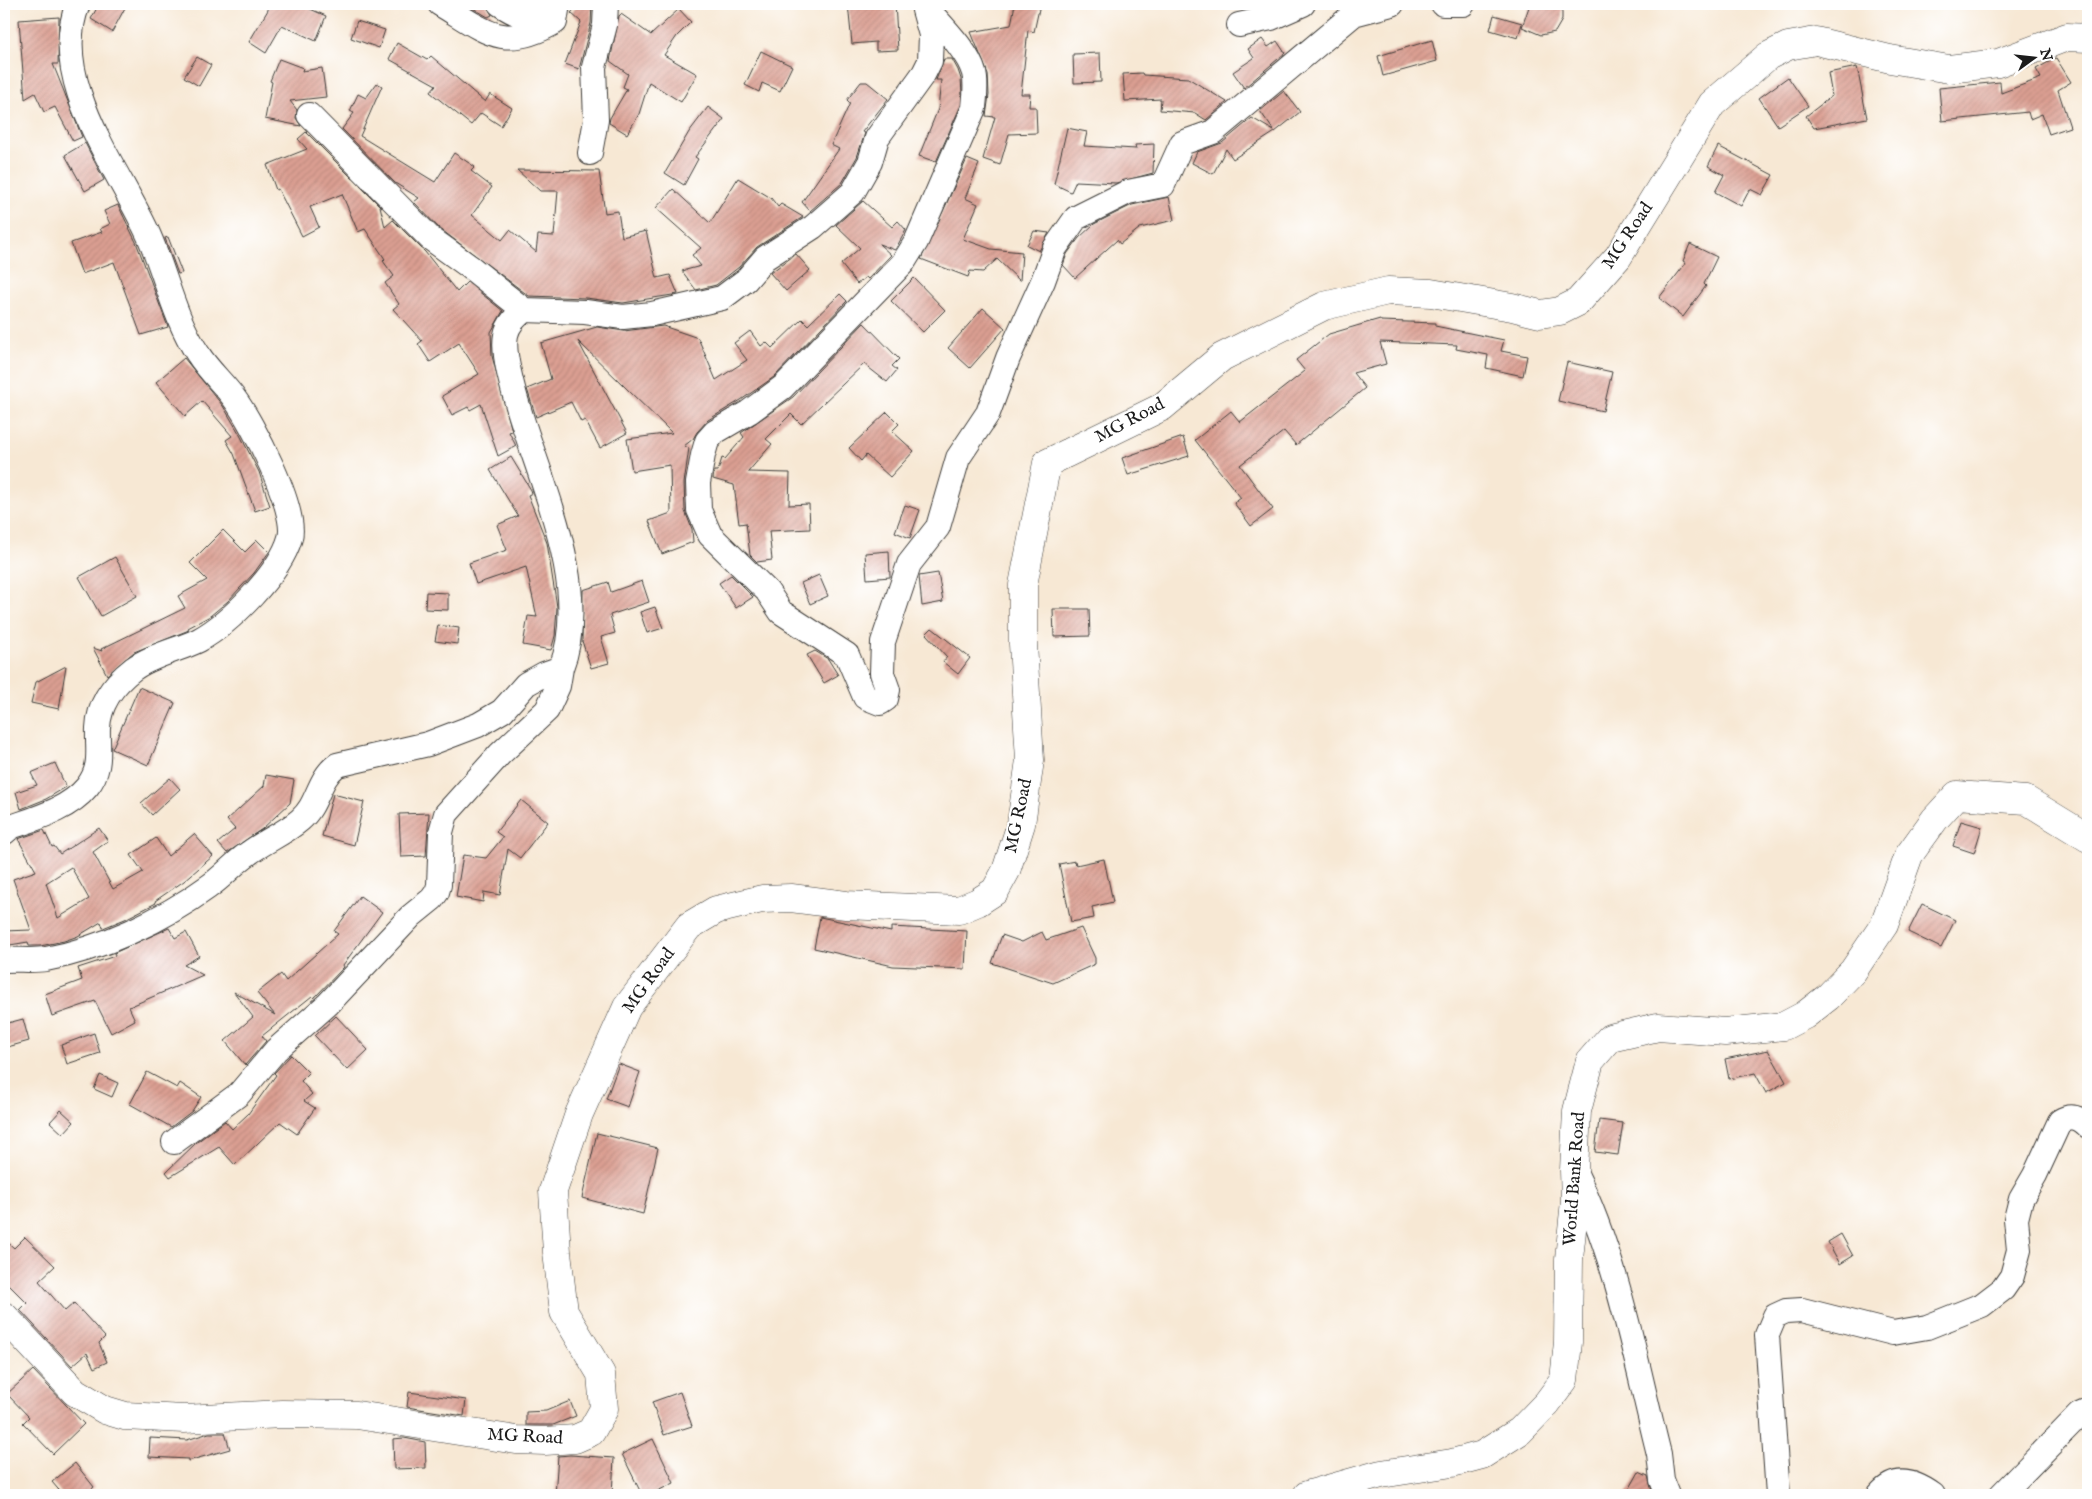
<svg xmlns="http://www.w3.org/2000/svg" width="2092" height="1499" font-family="'IM FELL English',serif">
<defs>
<pattern id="building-hatch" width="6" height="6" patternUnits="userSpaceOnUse" patternTransform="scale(1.25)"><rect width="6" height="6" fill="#db9f92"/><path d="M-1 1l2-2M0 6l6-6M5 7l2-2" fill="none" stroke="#bb887d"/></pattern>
</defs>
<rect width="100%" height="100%" fill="#fff"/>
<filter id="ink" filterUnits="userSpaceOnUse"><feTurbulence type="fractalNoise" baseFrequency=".02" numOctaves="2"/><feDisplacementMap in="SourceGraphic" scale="10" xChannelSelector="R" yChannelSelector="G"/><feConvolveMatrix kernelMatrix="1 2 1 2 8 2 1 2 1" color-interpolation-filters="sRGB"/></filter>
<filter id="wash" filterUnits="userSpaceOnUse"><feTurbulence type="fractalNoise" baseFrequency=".0096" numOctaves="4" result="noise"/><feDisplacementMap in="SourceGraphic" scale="20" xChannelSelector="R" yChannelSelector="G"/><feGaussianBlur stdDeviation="1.12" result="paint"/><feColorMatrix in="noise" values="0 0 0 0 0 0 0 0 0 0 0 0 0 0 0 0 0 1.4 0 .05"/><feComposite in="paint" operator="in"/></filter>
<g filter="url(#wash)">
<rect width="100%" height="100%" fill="#f7e8d4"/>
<g id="blocks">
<path fill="url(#building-hatch)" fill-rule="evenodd" d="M99,4H127L112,32L91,19Z
M268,4H299L326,16L316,41L282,25L266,53L249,42L268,10Z
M466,4H486L492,15L488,17Z
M579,4H592L591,23L579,69L565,64L581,22L571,13Z
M848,4H895L898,50L876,51V42L852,44Z
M1015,4H1040L1034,32L1028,30L1021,94H1030L1029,107H1036L1037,133L1009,134L1000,165L983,159L995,117L986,116L989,95L988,74L971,32L1011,25Z
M1530,4H1562V20L1555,32L1541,35L1522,27Z
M679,9L691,22L677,36L664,55L697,74L681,102L649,82L639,114L627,134L609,123L610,118L627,89L623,87L628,74L610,61L619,16L621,14L651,35Z
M1494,15L1522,23L1518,38L1490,30Z
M59,17L58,64H53L82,137L73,141L55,107L44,112L35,93L25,99L19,20Z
M357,21L385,30L379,48L351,38Z
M1262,39L1268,47L1277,41L1285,53L1244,88L1233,72L1254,58L1248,49Z
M1432,40L1437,61L1383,76L1378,56Z
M397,43L427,60L431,56L485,102L490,94L512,108L501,126L481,113L471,125L430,92L436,85L389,59Z
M761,51L792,66L780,91L762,83L759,92L745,85Z
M1100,53L1101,82L1074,83L1073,54Z
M197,57L211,65L199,86L184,77Z
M2056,58L2071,82L2058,90L2070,127L2049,134L2042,114L2030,119L2028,112L1942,121L1939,88L2000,82L2001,93L2041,78L2036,69Z
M279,59L303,68L302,71L322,68L326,97L290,101L297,110L296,118L301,126L265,119L272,82L270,81Z
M944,59H952L958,70L961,79L962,94L961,105L936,162L919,156L938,109L941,80H936Z
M1857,67L1867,118L1814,128L1806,116L1832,96L1828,73Z
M1142,73L1143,75L1188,78L1227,102L1206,120L1195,113L1160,110L1161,99L1125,101L1123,74Z
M1788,77L1808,106L1778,126L1759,98Z
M861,82H867L888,99L862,132L865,133L857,157L842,183L810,211L802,202L839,149L831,145L850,103L847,100Z
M377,83L382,86L360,136L435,182L454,153L475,167L471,171L492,187L472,215L502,240L510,230L536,252L538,235L554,236L558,191H540L517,170L599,171L605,213L618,211L622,237L646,231L657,278L670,275L678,294L623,303L586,298L529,296L439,228L414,202L419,198L395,183L342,129L354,113L350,111L358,94L366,98Z
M1284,91L1300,112L1275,132L1233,159L1226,149L1213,174L1192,163L1197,152L1222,143L1252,118L1274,131L1260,111Z
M708,107L724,119L695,157L698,159L684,185L665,173L689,132Z
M1067,128L1087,132L1084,146L1136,149L1135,145L1154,144L1153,173L1116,183L1076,181L1071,192L1054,184Z
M306,132L380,206L385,227L393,220L425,252L457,292L467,282L503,311L491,332L492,356L512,431L509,432L516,446L498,456L481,404L470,410L468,407L452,415L442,396L479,374L459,343L430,362L418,344L422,341L393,309L399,304L385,283L394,276L383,261L385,259L365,229L358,232L342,194L310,207L319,227L302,236L278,189L276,190L267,165L307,149L298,139Z
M85,143L104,180L85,191L65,155Z
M1718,146L1773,175L1762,195L1750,189L1741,206L1715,192L1724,175L1708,166Z
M967,159L979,164L965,198L978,204L963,239L991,249L1022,252L1020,281L997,259L983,272L970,271L968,277L921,259Z
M738,178L771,198L778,207L781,204L803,217L757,247L739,267L716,285L696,290L682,271L701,266L692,255L701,248L656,208L673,189L710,223Z
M1169,197L1174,220L1140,228L1120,244L1117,240L1075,278L1063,265L1067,254L1079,238L1094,224L1132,205Z
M863,201L892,227L898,221L906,230L895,250L879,244L891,255L868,279L866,277L857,284L841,264L860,248L836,225Z
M118,205L136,242L168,327L141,335L114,262L82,274L71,243L102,232L100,229L110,224L104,211Z
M1034,231L1049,233L1039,251L1027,245Z
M168,237L182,273L178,274L165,238Z
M1690,244L1717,257L1704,284L1706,286L1683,317L1659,298L1686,263L1683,261Z
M796,254L810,270L786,291L770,273Z
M914,278L945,310L923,332L891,301Z
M840,294L847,301L774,377L741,400L708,420L697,432L693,439L684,446L689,448L684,483L685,511L692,529L693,542L662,554L649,521L671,513L670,465L632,471L627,439L672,433L578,341L627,433L600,448L585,420L581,422L571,402L536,417L527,389L551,379L541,343L597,327L624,331L663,326L698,338L716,380L747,360L734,343L750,331L761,346L766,342L772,348L802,319L808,325Z
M983,308L1005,328L970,368L948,348Z
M1380,319L1381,321L1435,323V326L1504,340L1501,351L1527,356L1523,376L1486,368L1488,355L1456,349L1457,345L1380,342L1386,364L1353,373L1365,388L1296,445L1284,431L1240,465L1273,509L1251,526L1234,503L1241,498L1195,440L1231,411L1240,422L1305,371L1296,360L1329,334Z
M864,323L899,359L892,366L897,370L887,382L864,364L801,424L791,414L766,439L772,444L748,472L790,473L789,505L809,504L810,529L769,531L772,560L757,562L750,555L746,523L739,524L734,485L713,479L714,471H718L722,458L725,459L744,437L741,433L793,397Z
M184,358L223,406L239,433L259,472L270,506L255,511L234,454L226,440L232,436L202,401L185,416L156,382Z
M1567,362L1612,372L1603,411L1558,401Z
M887,412L899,424L892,431L914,451L890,477L866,455L861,461L849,448Z
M1183,437L1189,456L1128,475L1122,458Z
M511,457L531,490L532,493L528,495L547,543L557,607L555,636L551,650L523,645L528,616L537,617L526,567L476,584L469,563L507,550L497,525L518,516L490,470Z
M905,505L920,510L910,538L895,532Z
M223,530L245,552L257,540L269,552L254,573L228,601L210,616L188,628L189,630L134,652L107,675L93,648L102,651L101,649L185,608L178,596L207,580L190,563Z
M889,551L890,577L867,579L865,553Z
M115,557L137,596L101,616L79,577Z
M938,573L943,602L922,606L919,576Z
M731,575L753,597L736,608L719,583Z
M819,575L828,596L810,604L801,583Z
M642,581L649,602L610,615L615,633L601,637L609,663L591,668L582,641L583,590L608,582L611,592Z
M426,592L448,593V610L425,609Z
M655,607L663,628L647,633L640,612Z
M1053,609H1089L1090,636L1054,637Z
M438,625L459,628L457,644L435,641Z
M932,628L970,658L958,674L943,662L947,657L926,634Z
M815,651L828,659L838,675L824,683L807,655Z
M66,666L59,709L31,703L36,682Z
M139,687L175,703L148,765L112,749Z
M55,763L66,787L46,799L21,809L16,792L37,785L31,773Z
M266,775L294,780L290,803L262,829L227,853L218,843L235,829L227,820L264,786Z
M170,778L180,789L152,815L141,803Z
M333,794L364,802L354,845L322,836Z
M521,800L548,822L520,858L508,849L500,895L484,892L483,902L456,897L463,855L486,858L503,837L496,832Z
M429,813L426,856L401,857L399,814Z
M1961,821L1982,827L1974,853L1953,846Z
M99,828L108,841L93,852L113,889L143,872L131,855L156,838L168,856L194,834L213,856L184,881L155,901L156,903L125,919L103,928L101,922L78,936L64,941L40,946H29L28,942L4,946V931L31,930L13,879L36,871L18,839L44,830L52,847L54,846L60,854ZM71,867L89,899L58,918L46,883Z
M1104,859L1113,902L1092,907L1094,918L1071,922L1059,864L1075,861L1076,865Z
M360,896L382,912L343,965L344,967L314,998L312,996L262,1036L266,1041L245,1065L225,1041L253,1017L234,992L275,1015L257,993L281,974L286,981L338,934L334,931Z
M1922,904L1955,920L1941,948L1908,932Z
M820,917L891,932V927L967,931L965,969L893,966L814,948Z
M169,928L175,938L186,932L199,956L184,965L203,975L129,1007L135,1020L111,1033L95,1001L52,1016L45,994L82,980L78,968L115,956L114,953Z
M1081,928L1095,958V964L1053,983L992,963L1002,935L1022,942L1042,932L1046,940Z
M336,1016L368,1050L347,1070L315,1036Z
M23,1019L29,1041L4,1048V1024Z
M94,1033L100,1053L67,1064L61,1045Z
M1768,1050L1786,1082L1766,1093L1755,1073L1729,1079L1725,1059Z
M291,1055L309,1073L301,1081L312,1094L304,1101L315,1108L297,1134L280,1122L235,1165L219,1147L170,1177L166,1172L197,1142L225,1121L232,1129L248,1114L276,1075L274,1073Z
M619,1064L640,1072L628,1107L606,1099Z
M147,1072L177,1088L180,1083L201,1097L192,1111L171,1127L130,1104Z
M100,1075L118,1083L112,1097L94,1089Z
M61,1110L74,1122L63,1134L50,1122Z
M1599,1120L1623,1123L1618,1155L1595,1152Z
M597,1133L658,1148L643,1214L582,1198Z
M1841,1234L1853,1256L1840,1264L1828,1242Z
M25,1237L55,1266L39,1281L65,1311L74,1303L105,1337L99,1343L107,1362L94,1368L87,1353L72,1366L20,1310L27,1303L4,1280V1239L14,1248Z
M33,1370L84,1424L53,1454L23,1423L29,1417L7,1394Z
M409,1392L466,1400L464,1416L407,1407Z
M680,1392L692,1426L664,1435L652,1402Z
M570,1401L576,1416L553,1425H526V1412L546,1411Z
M209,1433H225L230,1449L188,1461V1459L149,1457L150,1438L187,1440Z
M404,1438L425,1442L426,1468L394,1469L393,1439Z
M653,1439L674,1483L649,1495H642L622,1454Z
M570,1455L614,1458L612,1495H555L558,1456Z
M75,1463L94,1487L84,1495H63L52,1482Z
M1639,1472L1648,1476L1653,1495H1626Z"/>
</g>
</g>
<g filter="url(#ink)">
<use href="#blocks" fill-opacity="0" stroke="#3d3b38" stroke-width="1"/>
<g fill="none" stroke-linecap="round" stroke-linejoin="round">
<defs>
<path id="street" d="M440,4C485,31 503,52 555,22L558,4
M500,4C520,17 535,25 554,4
M923,4C938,22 968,50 974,73C977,84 975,96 974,108L916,242L903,263L783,387L749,412L715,432L707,441L703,455L698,483L699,510L710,535L767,591L781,612L847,655L865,697L880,703L886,699L888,690L882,673L883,642L909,564L938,527L958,458L988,413L1008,358L1043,281L1055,248L1076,218L1128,192L1163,185L1182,143L1213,132L1354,14L1392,4
M1443,4H1463
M1239,25L1271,18L1303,4
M309,115L430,238L470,267L524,310
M590,153L596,120L594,67L605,25L606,4
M4,833L11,827C37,818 69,809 87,787C103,767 97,750 98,728C99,703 115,683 133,669C152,655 179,650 199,640C230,623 280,573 290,538C298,510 252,422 234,398C223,383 208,370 198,354C174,318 166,275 149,236C120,170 47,80 78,4
M4,960C17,959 32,961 46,959C101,949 163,920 208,887C223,877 234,863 249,853C265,841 285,833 300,820C319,804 317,780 337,765L428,744L478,725L502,711L526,684L544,674L561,668C591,591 543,488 520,413C514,393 502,355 506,335C508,324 516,317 524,310L585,312L623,317L652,314L722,298L746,280L765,258L813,227L853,192L870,162L877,138L924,73L930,61L931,35L924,10
M174,1142L239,1094L276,1050L328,1004L411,916L432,899L437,892L439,885L441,832L446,814L500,754L547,710L558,686L561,668
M1575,1172C1618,1260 1635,1359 1659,1454L1662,1480L1668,1495
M1778,1495L1767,1335L1775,1316L1786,1311L1802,1310L1893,1333L1927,1327L1982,1305L2003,1289L2012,1276L2019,1250L2016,1219L2021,1199L2035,1175L2060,1121C2071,1114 2080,1118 2088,1126
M1879,1495C1896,1475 1915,1482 1933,1495
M2001,1495L2079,1415L2088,1411"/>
<path id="primary" d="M4,1316L75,1392L105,1410L125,1416L184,1419L282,1414L357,1415L516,1440L545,1441L575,1439L591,1432L604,1409L601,1374L564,1312L557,1252L553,1191L579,1114L627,1007L689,926L716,910L762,899L791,898L846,905L959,910L978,902L995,891L1006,871L1021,824L1030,760L1023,644V585L1047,463L1162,407L1222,357L1324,306L1388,291L1431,293L1512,307L1540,314L1560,311L1578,302L1618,257L1712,104L1768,56L1788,46L1816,41L1890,59L1949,69L1998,63L2067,37L2088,38
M1307,1495L1381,1474L1452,1463L1482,1455L1520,1431L1547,1403L1564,1380L1568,1342L1569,1259L1575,1201L1574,1170L1577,1111L1590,1061L1610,1038L1658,1027L1725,1032L1784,1026L1805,1015L1828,997L1853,971L1884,925L1909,855L1935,819L1957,795L2026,800L2088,838"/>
</defs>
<use href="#street" stroke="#3d3b38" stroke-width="26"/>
<use href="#primary" stroke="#3d3b38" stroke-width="29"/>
<use href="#street" stroke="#fff" stroke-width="24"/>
<use href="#primary" stroke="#fff" stroke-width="28"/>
</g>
</g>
<g text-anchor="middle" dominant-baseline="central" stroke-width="4" stroke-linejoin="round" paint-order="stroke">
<g font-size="18" fill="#1c1c1c" stroke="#fff">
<text transform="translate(1628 236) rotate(-56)">MG Road</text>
<text transform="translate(1130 421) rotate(-28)">MG Road</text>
<text transform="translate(1019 816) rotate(-78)">MG Road</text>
<text transform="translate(649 981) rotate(-54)">MG Road</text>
<text transform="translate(1575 1179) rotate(-86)">World Bank Road</text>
<text transform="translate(525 1437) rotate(3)">MG Road</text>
</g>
</g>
<rect width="2092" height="1499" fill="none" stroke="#fff" stroke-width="20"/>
<g transform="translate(2034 58) rotate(75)" stroke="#ffffff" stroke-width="4" paint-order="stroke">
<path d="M0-4L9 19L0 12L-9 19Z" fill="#1c1c1c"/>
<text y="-8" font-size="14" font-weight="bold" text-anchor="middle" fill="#1c1c1c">N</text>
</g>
</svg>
